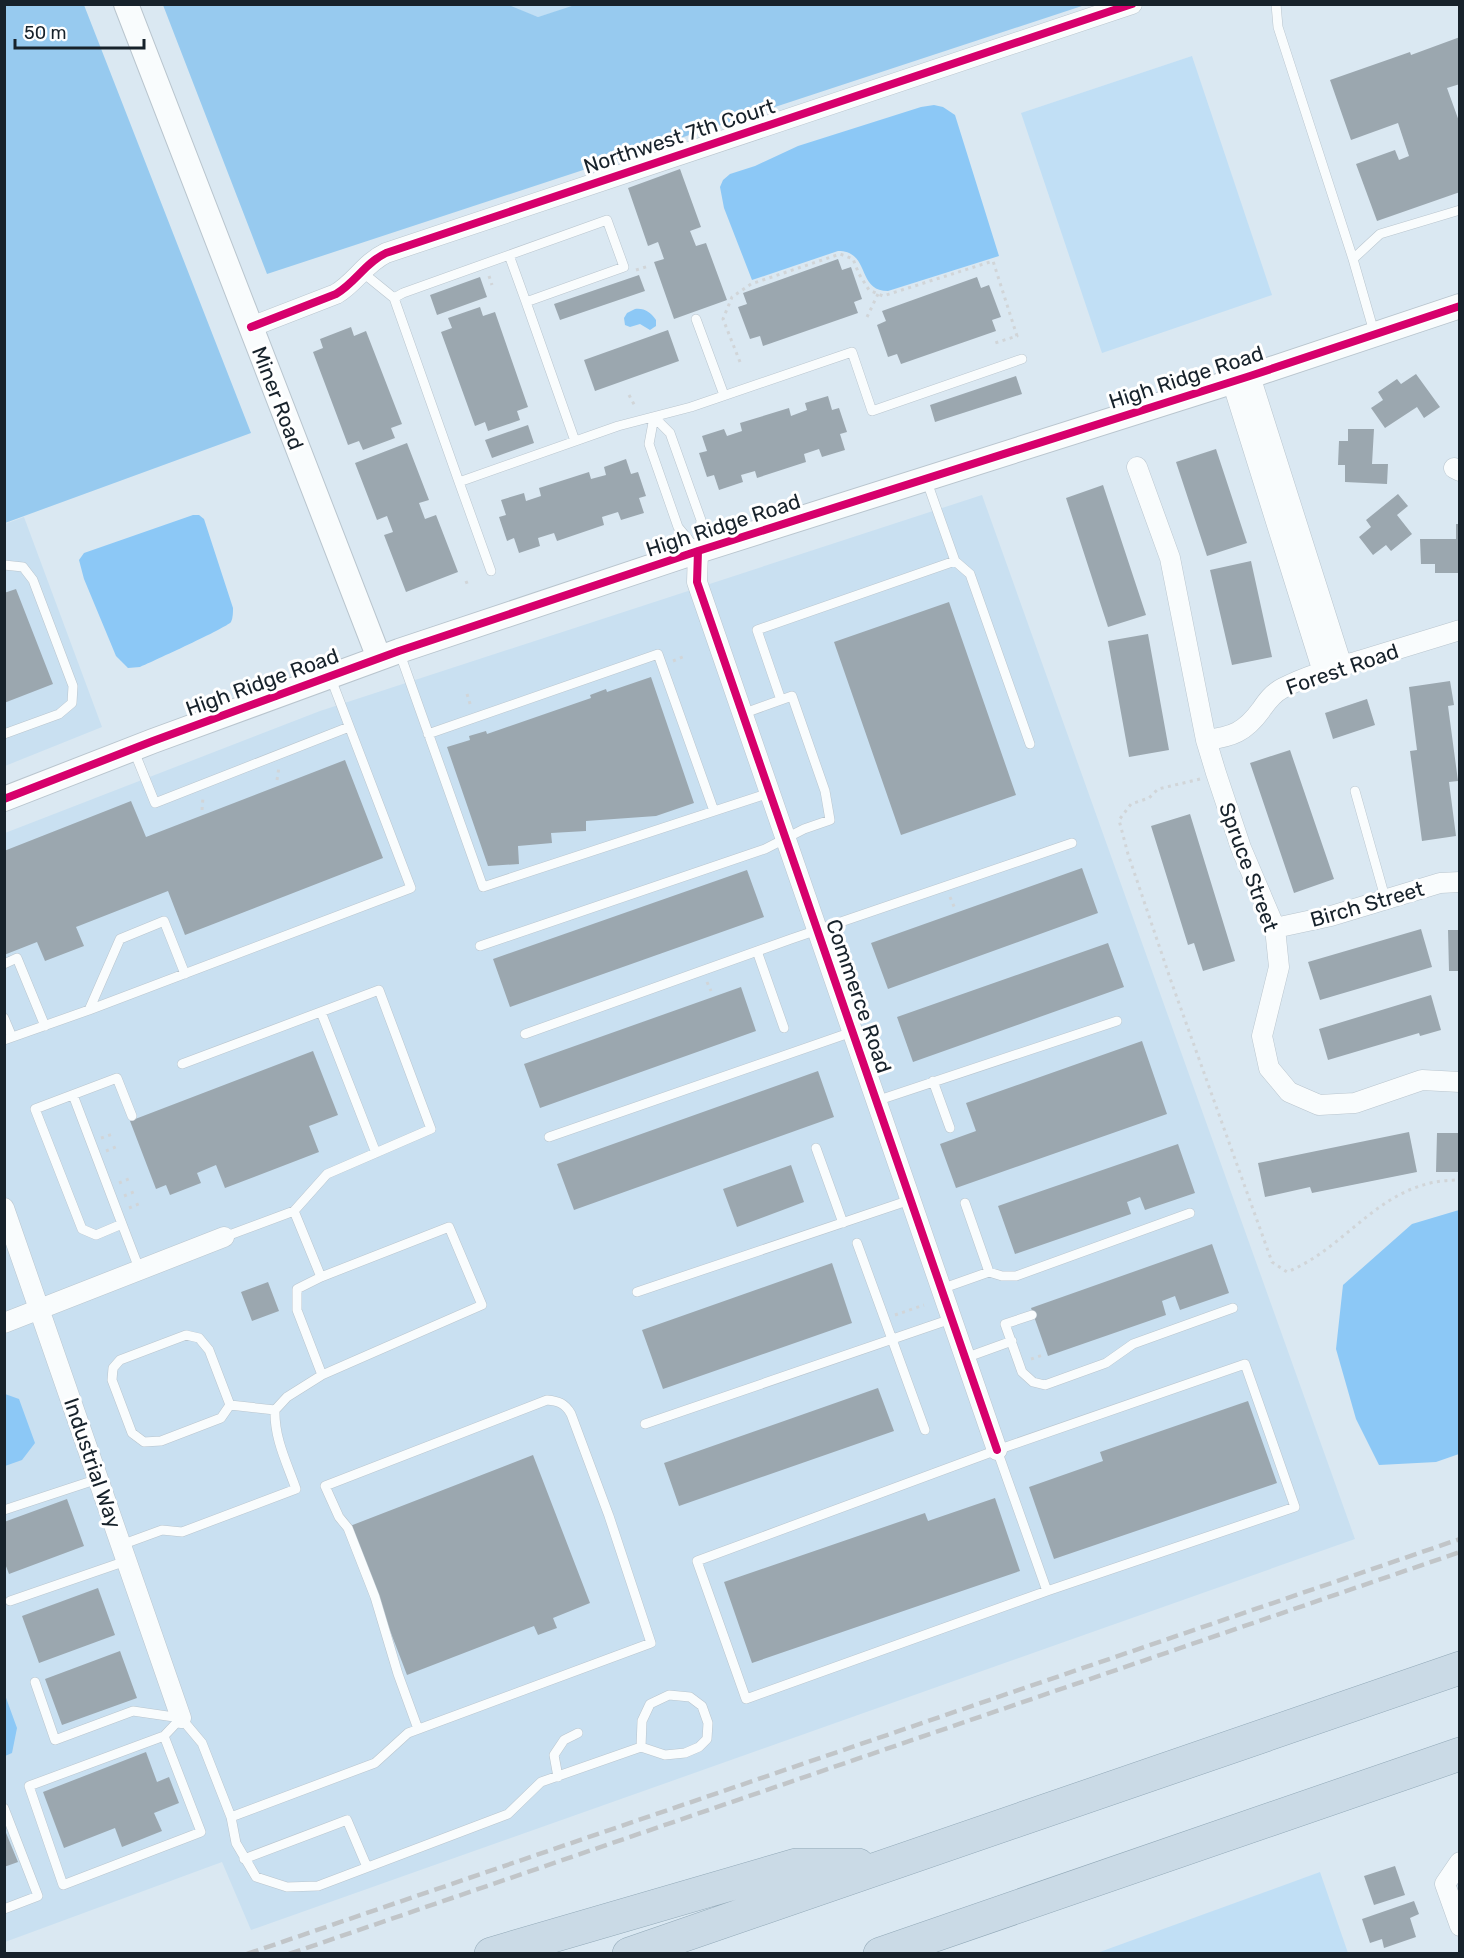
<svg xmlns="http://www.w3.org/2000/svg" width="1464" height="1958" font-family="Rubik,sans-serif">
<rect width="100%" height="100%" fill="#dae8f2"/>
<path fill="#c9e0f1" d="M982,495L1355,1539L251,1930L222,1862L5,1942V833L320,711Z
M24,517L102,727L5,766V524Z"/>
<path fill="#c1dff5" d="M506,5H578L538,17Z
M1192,56L1272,295L1102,353L1021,113Z
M1320,1872L1348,1953H1097Z"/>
<path fill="#97caef" d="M5,4L84,5L251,433L5,523Z
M506,4L538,17L578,4L1085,5L267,274L163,5Z"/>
<path fill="#8cc8f6" d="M934,105L943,107L955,115L999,256L888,291C856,291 871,251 838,251L752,280L724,208L720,187L723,180L730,174L755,166L798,146L921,107Z
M635,309C645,308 650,312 656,320V326L650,330L640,324L630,327L625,325L624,318L627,313Z
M193,515H199L204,519L233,608C233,612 233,618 231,622C226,628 153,661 140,667L128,668L116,656L84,579L79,560L84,553Z
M1459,1210V1454L1436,1462L1379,1465L1356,1419L1336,1349L1343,1285L1412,1224Z
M5,1394L19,1399L35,1443L22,1460L5,1466Z
M5,1695L17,1728L12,1753L5,1756Z"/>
<path fill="#9ba7af" d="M1460,37V84L1447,88L1460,124V192L1377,221L1356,164L1395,150L1399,160L1409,156L1398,123L1351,140L1330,80L1410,52L1411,55Z
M680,169L701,227L690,231L696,246L706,243L727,300L674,319L654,262L664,259L658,242L648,246L628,188Z
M838,259L842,270L851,267L862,299L854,302L858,313L763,346L760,336L750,339L738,307L747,304L743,293Z
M639,275L645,291L560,320L554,304Z
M480,277L487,297L437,315L430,295Z
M977,277L981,288L989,285L1001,317L992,320L996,331L901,364L897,354L888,357L877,325L886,321L882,311Z
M480,307L483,316L495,312L528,407L517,411L520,420L488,431L485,422L475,426L441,332L452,328L448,318Z
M351,327L354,336L366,331L402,424L391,428L395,438L363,450L359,441L348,445L313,352L323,348L320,339Z
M668,330L679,361L595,391L584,360Z
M1416,374L1440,407L1424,418L1417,407L1385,428L1371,408L1383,400L1378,392L1397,379L1401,384Z
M1016,376L1022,394L935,422L930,405Z
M828,396L832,410L839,408L847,432L840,434L845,450L822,457L819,449L804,454L806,462L757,478L755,471L741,475L743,482L719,490L714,475L707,477L699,453L707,451L702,436L724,429L727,436L742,431L740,423L789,408L791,416L807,410L805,403Z
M528,425L534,443L492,458L485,440Z
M1348,429H1374L1372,464H1388L1387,484L1345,482V465H1338L1339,441H1348Z
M407,443L429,500L419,503L425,519L436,515L458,572L406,592L384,535L393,532L387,516L377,520L355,463Z
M1216,449L1247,543L1207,556L1176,462Z
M626,459L631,474L638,472L646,496L639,498L644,513L621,520L618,512L602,517L604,525L557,541L554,533L538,538L540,546L519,553L514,538L507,541L499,517L506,515L501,500L524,493L526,501L541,496L539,488L589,472L591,479L606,475L604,467Z
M1103,485L1146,615L1108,627L1066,498Z
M1398,494L1408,506L1397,515L1412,534L1391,551L1386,545L1373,555L1359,537L1371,527L1366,520Z
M1456,524H1460L1459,573H1435V564H1421L1420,539H1456Z
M1251,561L1272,657L1232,665L1210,570Z
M16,589L53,684L4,703V593Z
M949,602L1016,795L901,835L834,642Z
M1148,634L1169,750L1129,757L1108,641Z
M651,677L694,803L656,816L586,821V831L551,833L552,843L518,846L519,864L488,866L447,747L470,740L469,736L486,731L487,734L591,698L590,695L606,689L607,692Z
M1450,681L1454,705L1448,706L1458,781L1449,782L1456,836L1422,841L1410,751L1417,750L1409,687Z
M1367,699L1375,725L1333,739L1325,713Z
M1290,750L1334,879L1294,893L1250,763Z
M345,760L383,858L185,935L168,891L76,927L84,946L45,961L37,942L4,955V851L131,801L146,837Z
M1190,814L1235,961L1203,971L1194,943L1188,945L1151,826Z
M1082,868L1098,913L888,989L871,943Z
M747,870L764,917L510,1007L493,959Z
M1421,929L1432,967L1320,1000L1308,962Z
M1448,930H1460V971H1449Z
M1108,943L1124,987L913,1062L897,1017Z
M741,987L756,1031L540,1108L524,1064Z
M1431,995L1441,1030L1420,1036L1419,1033L1328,1060L1319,1029Z
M1142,1041L1167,1114L956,1188L940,1144L976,1131L966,1103Z
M313,1051L338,1115L309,1126L319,1152L225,1188L216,1165L197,1173L201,1183L170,1195L166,1185L156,1189L130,1121Z
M818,1071L834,1117L574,1210L557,1164Z
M1409,1132L1417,1172L1312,1193L1310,1187L1265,1197L1258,1163Z
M1437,1133H1460V1172H1436Z
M1178,1144L1195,1193L1145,1210L1140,1197L1127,1202L1131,1214L1015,1254L998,1206Z
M791,1165L804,1202L737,1227L723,1189Z
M1212,1244L1229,1293L1180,1310L1175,1296L1162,1301L1166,1315L1048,1356L1031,1308Z
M832,1263L852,1323L663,1389L642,1330Z
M268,1282L279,1311L252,1321L241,1292Z
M878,1388L894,1431L679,1506L664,1463Z
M1248,1401L1277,1483L1054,1559L1029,1487L1103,1461L1100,1452Z
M533,1455L590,1603L553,1618L557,1628L538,1635L534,1626L407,1675L350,1526Z
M995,1498L1020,1571L752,1663L724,1582L925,1513L928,1521Z
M67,1499L84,1546L9,1574L4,1561V1522Z
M98,1588L115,1635L39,1663L22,1616Z
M120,1651L137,1698L62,1725L45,1679Z
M146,1752L157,1782L169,1777L179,1803L154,1813L162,1831L122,1847L115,1828L64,1848L43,1792Z
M4,1828L18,1862L4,1867Z
M1395,1866L1405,1895L1374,1905L1364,1876Z
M1414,1901L1419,1914L1410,1918L1416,1937L1384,1948L1382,1939L1370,1943L1362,1919Z"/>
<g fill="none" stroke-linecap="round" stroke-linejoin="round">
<defs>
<path id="service" d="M1276,4L1278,27L1353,259L1374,332
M509,255L526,302L624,267L607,220L403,293L394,298L459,482L618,426L691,407L852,352L872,411L1022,359
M1353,259L1380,234L1460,210
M362,272L394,298
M526,302L575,441
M696,319L724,395
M654,417L670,433L701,520L698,549
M654,417L649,444L678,527L697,550
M459,482L491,571
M955,561L970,574L1030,744
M4,565L23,567L33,580L73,686L72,703L59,714L4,734
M399,651L483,887L769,793
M781,700L757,630L955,561L926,479
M428,734L658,654L714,811
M134,751L155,803L349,727
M1355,791L1386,901
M480,946L765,849L804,829L830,820L825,791L792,696L742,714
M757,951L784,1028
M4,964L17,958L45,1026
M89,1010L120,939L164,921L185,974
M321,1012L376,1153
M4,1018L12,1037
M525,1034L791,939L1072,843
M4,1040L89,1010L411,888L330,676
M182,1064L379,990L431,1129L327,1174L294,1211
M933,1081L950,1128
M73,1095L122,1224L96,1235L82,1229L35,1109L117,1078L132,1116
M876,1101L1117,1021
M549,1137L852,1032
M816,1148L843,1223
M965,1203L989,1272
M122,1224L140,1271
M857,1243L925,1430
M321,1277L297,1289V1310L322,1375
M941,1289L989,1272L1002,1276H1016L1190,1213
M637,1292L910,1200
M1032,1315L1005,1324L1022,1372L1033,1382L1045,1385L1106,1363L1133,1344L1233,1308
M186,1335L199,1338L209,1350L230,1405L221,1418L161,1441L144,1442L132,1433L112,1380L113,1368L120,1360Z
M965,1358L1012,1341
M230,1405L275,1410
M645,1424L951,1319
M997,1450L1047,1591L746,1699L697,1561L997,1450L1245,1364L1295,1507L1047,1591
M4,1510L98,1479
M121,1545L162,1530L182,1532L296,1489C287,1463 274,1438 275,1410L287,1397L322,1375L482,1305L449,1227L321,1277L294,1211L224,1237
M10,1601L126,1561
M35,1682L55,1740L133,1711L181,1718L202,1743L231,1817L375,1763L408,1733L651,1643L609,1516L571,1414C565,1403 558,1401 547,1400L325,1486L339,1517L348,1528L375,1597L398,1674L418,1729
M164,1736L201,1832L63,1885L29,1786L164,1736L181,1718
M558,1777L554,1755L564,1740L578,1733
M4,1808L38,1896L4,1909
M231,1817L236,1843L256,1877L287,1887L318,1886L508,1814L541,1782L641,1747L665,1755L685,1753L699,1747L707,1739L708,1723L702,1706L690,1697L669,1695L650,1704L642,1721L641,1747
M244,1859L347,1820L367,1867"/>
<path id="minor" d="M251,327L336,294C355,283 365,263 386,253L1132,4
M1250,376L1342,666
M1232,381L1323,672
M1137,467L1170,558L1206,740L1216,773L1241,848L1275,928L1279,967L1262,1036L1269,1068L1289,1092L1319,1105L1355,1103L1422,1080L1460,1082
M1454,468L1460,471
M698,551L697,582L997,1450
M1206,740C1232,737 1245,732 1261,710C1267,701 1273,693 1283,688C1308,675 1335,668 1362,660C1394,650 1427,640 1460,630
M1275,928L1331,916L1440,883L1460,882
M4,1208L181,1718
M4,1323L224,1237
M1460,1862L1445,1884L1460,1926"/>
<path id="tertiary" d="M126,4L379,658
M4,799L153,741L399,651L698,551L1250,376L1460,306"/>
<path id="motorway" d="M491,1954L796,1865H858
M629,1954L1460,1668
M880,1954L1460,1754"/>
</defs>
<use href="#service" stroke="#b9c5ce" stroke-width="10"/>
<use href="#minor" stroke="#b9c5ce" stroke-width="21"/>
<use href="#tertiary" stroke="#b9c5ce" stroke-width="26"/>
<use href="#motorway" stroke="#91a8b7" stroke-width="34"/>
<path stroke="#d1d5d8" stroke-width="3" stroke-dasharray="3 4.5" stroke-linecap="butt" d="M636,270L649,266
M489,276L492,285
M867,317L878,294
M740,362L723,319L732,297L751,284L840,254L853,259L859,274L869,290L883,296L993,261L1017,336L995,343
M629,395L636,408
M466,581L468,586
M673,661L685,656
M467,694L471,707
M1200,779L1158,789L1149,798L1131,804L1119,820L1128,854L1171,981L1272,1262L1287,1272C1351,1246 1381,1179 1460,1180
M277,780L279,767
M202,810L203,797
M950,897L955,909
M707,982L711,991
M101,1138L113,1134
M106,1151L118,1146
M119,1183L131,1178
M124,1196L136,1191
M129,1208L141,1203
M895,1315L924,1305
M1031,1359L1043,1355"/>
<use href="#service" stroke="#f9fcfd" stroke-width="9"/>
<use href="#minor" stroke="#f9fcfd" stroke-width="20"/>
<use href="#tertiary" stroke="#f9fcfd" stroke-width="24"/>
<use href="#motorway" stroke="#cadae6" stroke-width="33"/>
<path stroke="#c1c5c8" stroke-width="4.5" stroke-dasharray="12 6" stroke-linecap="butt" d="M247,1954L1460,1539
M289,1954L1460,1552"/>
<defs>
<path id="cycleway" d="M251,327L336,294C355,283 365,263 386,253L1132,4
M698,551L697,582L997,1450
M4,799L153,741L399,651L698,551L1250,376L1460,306"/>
</defs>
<use href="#cycleway" stroke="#fff" stroke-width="11"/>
<use href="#cycleway" stroke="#d6006c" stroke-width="8"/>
</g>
<g text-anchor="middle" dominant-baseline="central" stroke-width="6" stroke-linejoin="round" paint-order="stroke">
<g font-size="21" fill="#17222b" stroke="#fff">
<text transform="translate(679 136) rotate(-18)">Northwest 7th Court</text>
<text transform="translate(1186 377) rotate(-18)">High Ridge Road</text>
<text transform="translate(278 398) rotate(69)">Miner Road</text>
<text transform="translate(723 525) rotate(-18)">High Ridge Road</text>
<text transform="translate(1342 669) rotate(-19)">Forest Road</text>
<text transform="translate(262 682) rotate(-20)">High Ridge Road</text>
<text transform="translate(1249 867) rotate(70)">Spruce Street</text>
<text transform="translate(1367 904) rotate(-16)">Birch Street</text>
<text transform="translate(859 996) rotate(71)">Commerce Road</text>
<text transform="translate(93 1463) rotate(71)">Industrial Way</text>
</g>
</g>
<rect width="1464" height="1958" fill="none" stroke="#17222b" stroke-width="12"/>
<path d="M15 39v9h129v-9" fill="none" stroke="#17222b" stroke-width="3"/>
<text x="24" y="39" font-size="18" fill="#17222b" stroke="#ffffff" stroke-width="4.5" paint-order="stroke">50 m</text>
</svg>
